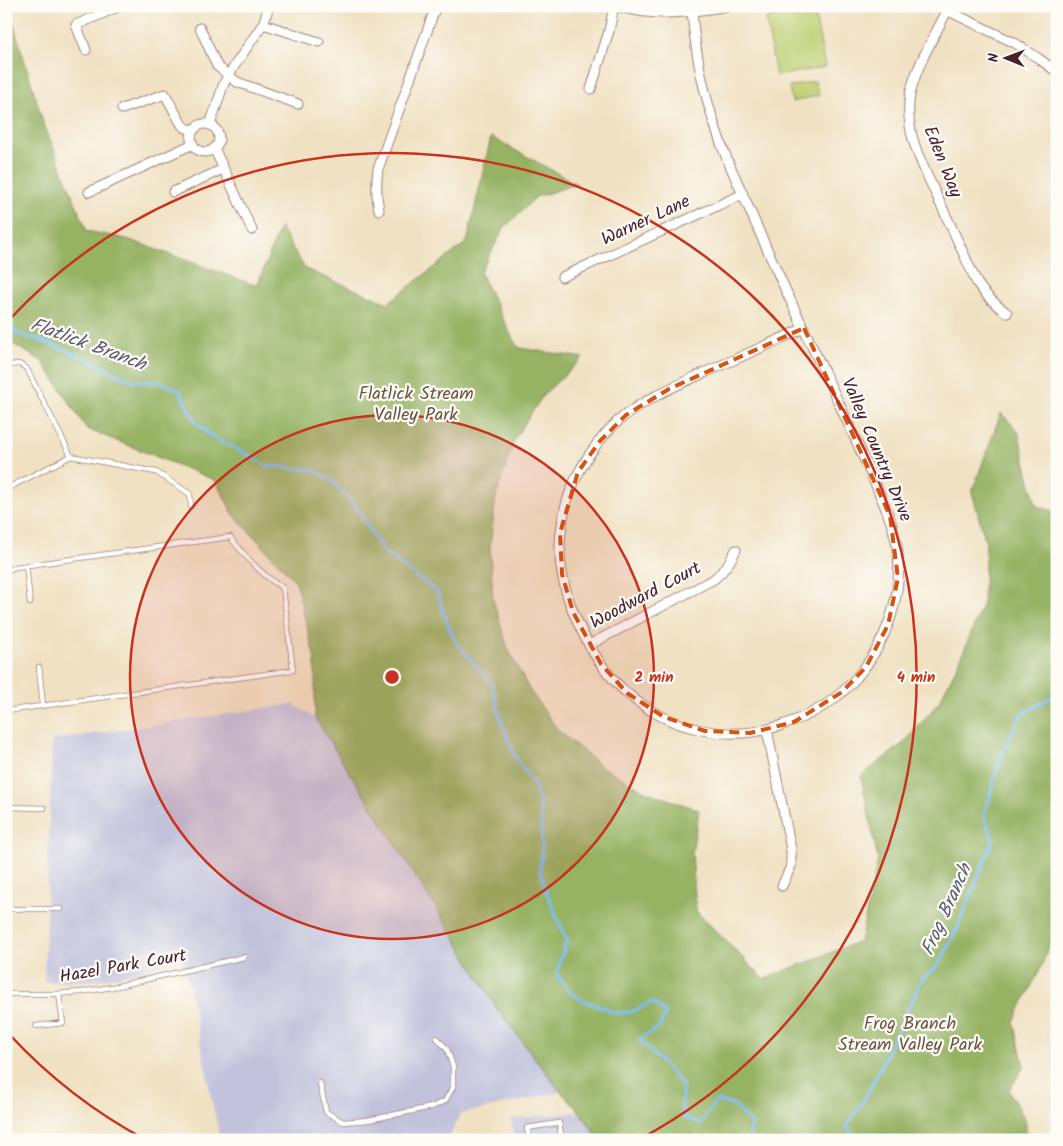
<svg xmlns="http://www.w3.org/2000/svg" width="1063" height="1146" font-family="Kalam,sans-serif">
<rect width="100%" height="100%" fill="#fdfcf7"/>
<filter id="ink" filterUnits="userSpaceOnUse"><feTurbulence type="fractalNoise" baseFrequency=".02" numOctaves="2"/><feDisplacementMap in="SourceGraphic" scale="10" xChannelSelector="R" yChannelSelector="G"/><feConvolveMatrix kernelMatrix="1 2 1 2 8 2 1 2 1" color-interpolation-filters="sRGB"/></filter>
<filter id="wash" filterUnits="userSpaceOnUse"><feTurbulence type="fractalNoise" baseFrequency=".0096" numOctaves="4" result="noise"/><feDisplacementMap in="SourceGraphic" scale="20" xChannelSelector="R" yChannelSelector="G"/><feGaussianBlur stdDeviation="1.12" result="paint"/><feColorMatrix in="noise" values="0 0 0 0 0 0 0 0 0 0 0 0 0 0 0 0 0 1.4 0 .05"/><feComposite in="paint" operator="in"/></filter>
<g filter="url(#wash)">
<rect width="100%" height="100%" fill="#f0e1c2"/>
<path fill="#c2c2dc" d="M293,704L315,718L455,938L498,1010L561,1092L460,1114L448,1140H220L183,956L142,971L100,980L44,982L52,740Z
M580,1112L598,1137L599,1140H515L511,1119Z"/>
<path fill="#bdcf72" stroke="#84774e" d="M814,9L825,67L776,76L766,18Z
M815,81L819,95L792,102L789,87Z"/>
<path fill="#96b264" stroke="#706848" d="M6,6H8L43,122L87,231L127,239L257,286L280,227L305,269L388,303L467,242L491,137L577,184L536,197L504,228L480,273L515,343L520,348L583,358L544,394L515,438L496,496L490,547L493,599L508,649L529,689L558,730L602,767L647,792L699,810L692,853L696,911L764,979L860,941L878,860L861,776L905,742L939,702L962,656L983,603L986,544L972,492L1001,413L1018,431L1036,506L1057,512V932L1053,933L1042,965L1014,1021L1024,1067L1009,1090L1026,1122V1140H599L598,1137L580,1112L561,1092L498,1010L455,938L315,718V660L296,582L233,514L215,480L87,429L42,361L6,340Z"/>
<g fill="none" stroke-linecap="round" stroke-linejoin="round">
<path stroke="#7dbef2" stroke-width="3" d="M6,315L17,334L37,339L76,354L121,376L135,381L161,382L180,391L189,410L199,425L215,439L243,452L267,466L314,470L332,481L352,501L383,551L437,592L445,617L456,643L492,684L502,724L516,759L536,787L541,812L542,852L540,870L546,891L567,941L561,957L557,975L571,993L587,1002L604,1008L614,1013L632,1012L652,1002L666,1013L659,1028L639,1039L682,1084V1106L684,1118L701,1123L716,1101L734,1105L752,1124L748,1140
M855,1140L847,1126L866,1097L922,979L938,966L944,955L958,927L993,840L984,816L1001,756L1021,715L1057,694"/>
</g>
</g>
<g filter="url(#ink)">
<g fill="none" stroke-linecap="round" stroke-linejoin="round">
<defs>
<path id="lane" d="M6,368C15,363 19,362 27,369L71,456L6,489
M71,456L156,472L190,494L191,506
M6,534L7,539
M26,565L30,603
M6,571L15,567L230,537C246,557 261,575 283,588L293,670L6,711
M39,667L43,706
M6,807L44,808
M6,909H61
M6,994H56L81,992L118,986L244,957
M36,1026L63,1023L59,994
M320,1083L326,1112L343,1122L368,1120L432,1107L445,1101L453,1087V1067L447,1049L437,1038
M529,1140L527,1128L559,1123L562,1140"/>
<path id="street" d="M617,6C654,18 691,12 728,6
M938,6L1015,43L1038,58L1057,72
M947,11C935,35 915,68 910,95C903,134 925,169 940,203C953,230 965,257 977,283C986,296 994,304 1007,313
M692,12C696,63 708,112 727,159C750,210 772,262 796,312C811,345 827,377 842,410C853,434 864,458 875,483C885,506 895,528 898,553C902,598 887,642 857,677C837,701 809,717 779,726C727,743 669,729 628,694C606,675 590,650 578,623C565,595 557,563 561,532C565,489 587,450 618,421C644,399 675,386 706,372C739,358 771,343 804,328
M263,24L319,42
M200,28L217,66L237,82L298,104
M86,50L76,25L120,6
M591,89L609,31L614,6
M122,109L165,94L182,125L186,128L194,130
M191 138a14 14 0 1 1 28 0a14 14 0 1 1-28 0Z
M210,125L224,83L235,65L263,24L269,6
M214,148L252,230
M89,192L193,144
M173,192L223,169
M379,210C376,196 376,183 378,169L436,6
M562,277L743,194
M589,645L714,579C725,570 729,563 736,550
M767,730L791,849V866L782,886"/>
</defs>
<use href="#lane" stroke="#9d8076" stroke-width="6"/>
<use href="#street" stroke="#9d8076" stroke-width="11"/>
<use href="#lane" stroke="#fff" stroke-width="4.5"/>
<use href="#street" stroke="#fff" stroke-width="9"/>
</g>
</g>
<path fill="none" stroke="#d8530f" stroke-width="4" stroke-dasharray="10 6" stroke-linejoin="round" d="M804,328L890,516L898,578L888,625L866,667L842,692L794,722L750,733L705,731L664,717L627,693L601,664L573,612L562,574L560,533L578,472L600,441L626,415L669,389Z"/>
<circle cx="392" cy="677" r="262" fill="#c8321e" fill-opacity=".12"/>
<g fill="none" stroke="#c8321e" stroke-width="2.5">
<circle cx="392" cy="677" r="262"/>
<path d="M146 1140A524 524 0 0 1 9 1034M9 320A524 524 0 1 1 638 1140"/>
</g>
<g text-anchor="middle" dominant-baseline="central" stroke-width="4.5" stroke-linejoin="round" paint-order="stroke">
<g font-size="18" fill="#4a1f2b" stroke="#fdfcf7">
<text transform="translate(942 162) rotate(68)">Eden Way</text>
<text transform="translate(646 221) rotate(-25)">Warner Lane</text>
<text transform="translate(876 450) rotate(67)">Valley Country Drive</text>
<text transform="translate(646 596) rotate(-28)">Woodward Court</text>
<text transform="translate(123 967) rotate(-10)">Hazel Park Court</text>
</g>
<g font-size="18" fill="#6c5440" stroke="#fdfcf7">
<text x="416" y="394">Flatlick Stream<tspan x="416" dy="21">Valley Park</tspan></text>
<text x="910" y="1024">Frog Branch<tspan x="910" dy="21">Stream Valley Park</tspan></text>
</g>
<g font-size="19" font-style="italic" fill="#5c5771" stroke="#fdfcf7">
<text transform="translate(88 345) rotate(20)">Flatlick Branch</text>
<text transform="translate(947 910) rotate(-66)">Frog Branch</text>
</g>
</g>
<circle cx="392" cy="677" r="8" fill="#c8321e" stroke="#fdfcf7" stroke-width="2.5"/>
<g font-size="15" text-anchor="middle" font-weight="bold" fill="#c8321e" stroke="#fdfcf7" stroke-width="4.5" stroke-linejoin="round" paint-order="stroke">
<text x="654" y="682">2 min</text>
<text x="916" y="682">4 min</text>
</g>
<rect width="1063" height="1146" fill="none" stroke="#fdfcf7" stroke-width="25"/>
<g transform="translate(1006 58) rotate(271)" stroke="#fdfcf7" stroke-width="4" paint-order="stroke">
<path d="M0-4L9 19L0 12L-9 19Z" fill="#4a1f2b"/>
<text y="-8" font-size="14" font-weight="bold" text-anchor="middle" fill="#4a1f2b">N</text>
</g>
</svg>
